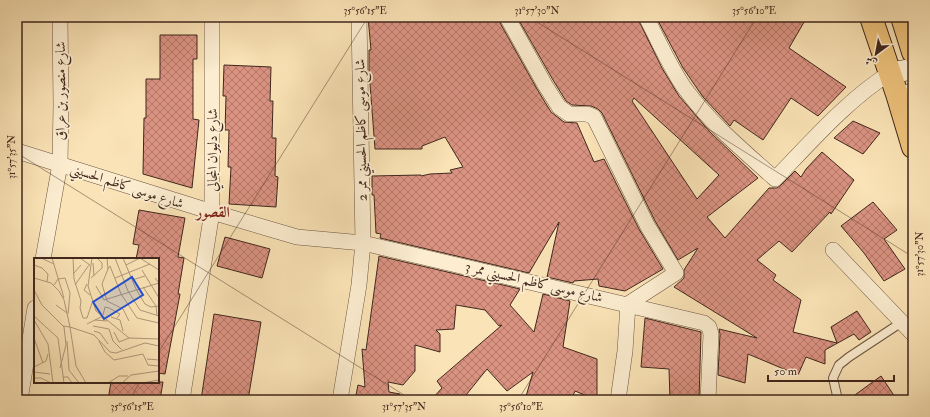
<svg xmlns="http://www.w3.org/2000/svg" width="930" height="417" font-family="'IM FELL Double Pica',Amiri,serif">
<defs>
<pattern id="building-cross-hatch" width="8" height="8" patternUnits="userSpaceOnUse"><rect width="8" height="8" fill="#da9281"/><path d="M0 0l8 8M0 8l8-8" fill="none" stroke="#b27769"/></pattern>
</defs>
<rect width="100%" height="100%" fill="#fae3b6"/>
<filter id="stains"><feTurbulence type="fractalNoise" baseFrequency=".005" numOctaves="4"/><feColorMatrix values="0 0 0 0 .2 0 0 0 0 .09 0 0 0 0 .02 0 0 0 .5 -.17"/></filter>
<radialGradient id="worn" r=".72"><stop offset=".6" stop-color="#630" stop-opacity="0"/><stop offset="1" stop-color="#630" stop-opacity=".3"/></radialGradient>
<path fill="url(#building-cross-hatch)" stroke="#40271d" fill-rule="evenodd" d="M368,17H498L499,21L537,89L551,112L564,122L577,123L594,162L604,159L639,229L663,269L625,291L599,286L598,279L574,281L573,283L547,277L559,222L529,273L380,238L381,234L376,233L374,195H372V176L421,175V176L430,174L452,173L450,170L463,167L445,137L422,146V149H375L369,71V50H371Z
M517,17H544L548,23L557,17H637L662,68L679,96L710,132L758,178L707,217L725,238L769,188H777L781,185L795,171L801,177L806,169L822,152L854,180L831,214L830,212L792,252L779,241L757,260L776,275L773,280L801,300L793,332L837,343L831,327L857,311L871,332L859,340L854,334L825,350V364L806,357L798,375L748,354L745,383L718,375L720,334L719,329L757,338L674,287L684,278V270L698,248L678,260L655,221L602,113L598,109L591,106L572,105L566,101L553,80ZM634,98L719,175L697,199L632,101Z
M656,17H807L789,48L846,87L818,116L791,98L763,140L734,120L730,126L703,97L683,68Z
M160,35H197V59H193V119L199,120L192,188L143,174L144,118H146V79H160Z
M224,65L271,67L270,101H273L272,138H276L275,176L278,177L276,207L229,204L231,167H228L229,130H225L226,96H223Z
M853,121L880,133L863,154L834,138Z
M873,202L897,230L884,239L905,269L884,281L864,253L841,226Z
M139,210L185,218L178,257L184,258L178,294H180L165,374L158,373V259H136L139,245L133,244Z
M225,237L270,249L262,278L217,266Z
M379,256L520,289L510,305L534,332L543,294L570,301L563,347L597,359V400L575,391L571,400H525L533,372L507,391L487,369L462,400H431L442,388L437,381L502,325L499,326L485,310L456,305L454,329L436,330L440,334V352L415,345V371L403,385L388,382L389,392L400,394L399,400H355L358,385L365,387L362,349L366,350Z
M214,314L261,322L248,400H201Z
M645,318L701,332L699,400H670L669,369L641,367Z
M881,376L897,400H848Z
M111,382H163L160,400H108Z"/>
<g fill="none" stroke-linecap="round" stroke-linejoin="round">
<defs>
<path id="service" d="M838,400L833,378L839,365L849,357L902,322"/>
<path id="minor" d="M507,17L545,85L559,107L569,114H587L594,117L647,225L676,273L628,304L625,351L618,400
M646,17C659,41 670,68 686,90C711,124 744,151 775,179C809,144 848,99 890,73
M17,151L212,212L297,237L363,243L704,323L709,327L711,334L708,400
M833,250L913,334
M43,259L60,164L61,105L60,17
M20,400L35,308
M182,400L212,212V17
M340,400L359,285L363,243L359,17"/>
<path id="secondary" d="M890,73L913,69
M898,97L913,94"/>
<path id="trunk" d="M871,17L898,97L913,147
M902,17L913,52"/>
</defs>
<use href="#service" stroke="#6e5643" stroke-width="10"/>
<use href="#minor" stroke="#6e5643" stroke-width="16"/>
<use href="#secondary" stroke="#40271d" stroke-width="22"/>
<use href="#trunk" stroke="#40271d" stroke-width="24"/>
<use href="#service" stroke="#fcedd0" stroke-width="8"/>
<use href="#minor" stroke="#fcedd0" stroke-width="15"/>
<use href="#secondary" stroke="#fcedd0" stroke-width="21"/>
<use href="#trunk" stroke="#edc27b" stroke-width="22"/>
</g>
<path fill="none" stroke="#40271d" stroke-width="1" stroke-opacity="0.45" d="M529,17L913,257M17,153L412,400M158,353L368,17M129,400L140,382M518,400L757,17M907,400L913,391"/>
<g text-anchor="middle" dominant-baseline="central" stroke-width="3.5" stroke-linejoin="round" paint-order="stroke">
<g font-size="14" fill="#40271d" stroke="#fcedd0">
<text transform="translate(60 91) rotate(-90)">شارع منصور بن عراق</text>
<text transform="translate(361 130) rotate(-91)">شارع موسى كاظم الحسيني ممر 2</text>
<text transform="translate(212 150) rotate(-90)">شارع دليوان المجالي</text>
<text transform="translate(127 186) rotate(18)">شارع موسى كاظم الحسيني</text>
<text transform="translate(534 282) rotate(13)">شارع موسى كاظم الحسيني ممر 3</text>
</g>
<g font-size="15" font-weight="bold" fill="#7a1f14" stroke="#fcedd0">
<text x="213" y="212">القصور</text>
</g>
</g>
<g transform="translate(34 258)">
<rect width="125" height="125" fill="#fae3b6"/>
<path fill="none" stroke="#b09879" stroke-width="1" d="M7,0L20,6M18,0L30,40M39,0L40,21L47,43L46,50L49,60H53L58,45M46,0L56,7M58,0L54,28L62,53L95,80L125,81M73,0L74,11L68,26L73,43L89,51L95,63M81,0L94,33L106,52L125,58M89,0L102,31L111,46L117,49L125,48M106,0L125,12M59,5L60,18M0,7L8,10L14,16L13,24M92,7L106,0M74,11L76,8L87,36L103,60L125,65M108,12L125,40M39,16L47,7M0,20L17,25L25,33L30,42L36,69L60,77L76,94L82,95L111,85L125,88M57,20L68,10V5L63,0M81,20L116,6M98,22L111,18M53,26L50,32L56,37M20,27L24,21L31,20L36,35L34,56M41,27L55,7M62,28L70,42L125,25L121,20M109,29L122,48L123,58M0,32L8,47L30,69L32,87L26,110M22,47L33,55M69,57L71,49L75,50L86,56L83,60M0,58L13,70M77,59L86,62L89,73M0,62L14,86L19,125M61,62L73,63M53,66L69,58M29,68L36,69L42,108L52,125M59,68L75,71L79,83L88,92M12,69L24,80L30,125M60,73L66,75L74,86M80,74L85,84L95,80M0,80L9,105M33,83L35,112L45,125M65,83L71,94L80,102L109,96L114,107L125,108M113,101L125,102M0,109L12,103L14,96M0,114L16,116M29,119H34L38,125M0,120H7L17,125M74,125L85,118H94M88,125L97,117L125,113M108,125L125,122"/>
<path fill="#1d4ed8" fill-opacity="0.15" stroke="#1d4ed8" stroke-width="2" d="M98,19L109,37L70,61L59,44Z"/>
<rect width="125" height="125" fill="none" stroke="#40271d" stroke-width="2"/>
</g>
<rect width="930" height="417" fill="none" stroke="#fae3b6" stroke-width="44"/>
<g transform="translate(876 54) rotate(212)" stroke="#fcedd0" stroke-width="3" paint-order="stroke">
<path d="M0-3L7 15L0 10L-7 15Z" fill="#40271d"/>
<text y="-6" font-size="11" font-weight="bold" text-anchor="middle" fill="#40271d">ش</text>
</g>
<path d="M768 375v6h126v-6" fill="none" stroke="#40271d" stroke-width="2"/>
<text x="774" y="375" font-size="12" fill="#40271d" stroke="#fcedd0" stroke-width="3" paint-order="stroke">50 m</text>
<rect x="22" y="22" width="886" height="373" fill="none" stroke="#40271d" stroke-width="1.5"/>
<g font-size="10" text-anchor="middle" fill="#40271d">
<text x="365" y="14">35°56'15"E</text>
<text x="537" y="14">31°57'30"N</text>
<text x="754" y="14">35°56'10"E</text>
<text transform="translate(11 157) rotate(-90)" y="4">31°57'35"N</text>
<text transform="translate(919 254) rotate(-90)" y="4">31°57'30"N</text>
<text x="132" y="410">35°56'15"E</text>
<text x="404" y="410">31°57'35"N</text>
<text x="521" y="410">35°56'10"E</text>
</g>
<rect width="100%" height="100%" filter="url(#stains)"/>
<rect width="100%" height="100%" fill="url(#worn)"/>
</svg>
